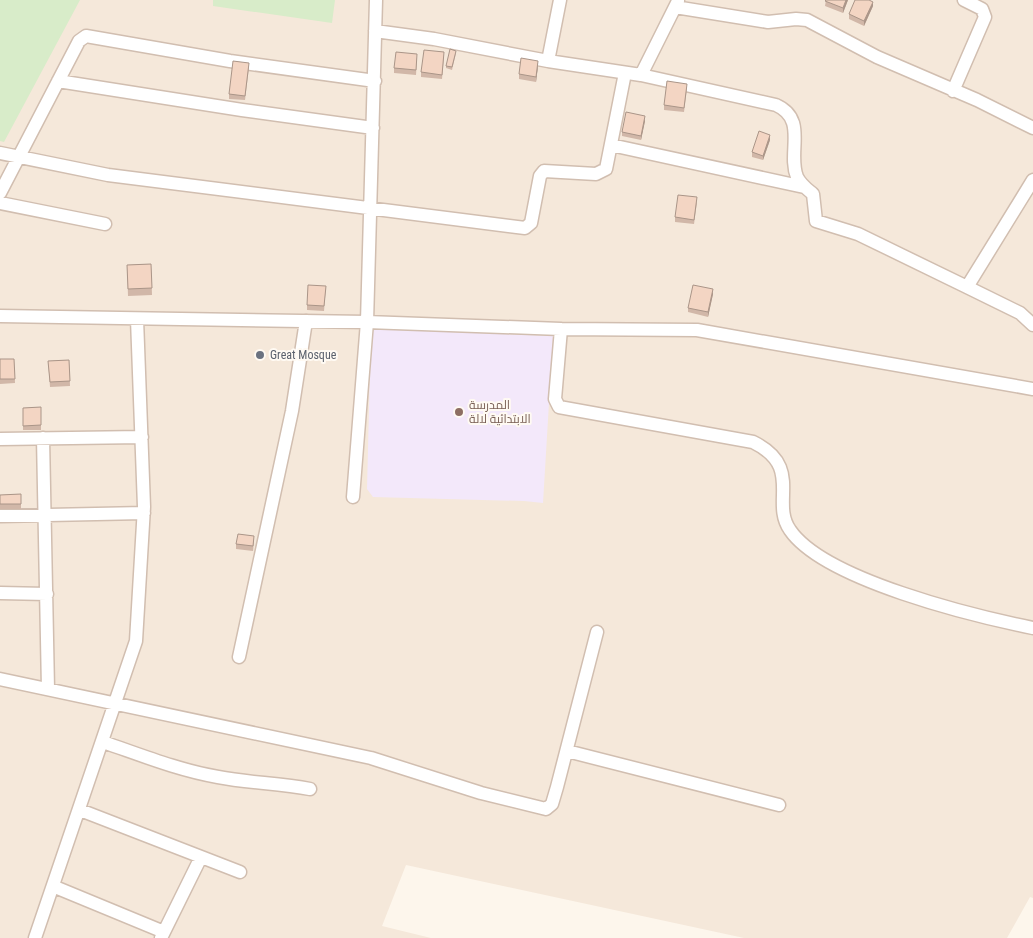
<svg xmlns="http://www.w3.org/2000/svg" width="1033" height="938" font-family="'Roboto Condensed',Cairo,sans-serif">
<rect width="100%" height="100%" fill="#fdf6ec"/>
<path fill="#f5e8da" d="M0,0H1033V898L1030,897L1007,938H744L406,865L382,926L431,938H0Z"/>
<path fill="#f3e8fa" d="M371,329L553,336L543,503L524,501L373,497L367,489Z"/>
<path fill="#d8ecc9" d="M0,0H80L4,142L0,141Z
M213,0H335L332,23L213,6Z"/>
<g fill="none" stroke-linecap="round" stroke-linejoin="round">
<defs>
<path id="minor" d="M675,7L768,22L796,19L807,20L877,57L977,100L1033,128
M375,31L434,39L548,61L641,75L776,105C808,119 787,152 797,177C801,185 807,189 813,194L816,221L858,234L967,287L1033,180
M548,61L560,0
M641,75L678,1
M58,81L242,110L373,128
M953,91L985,17L982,9L964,0
M611,145L804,187
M0,153L108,175L525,228L531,223L540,176L544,171L596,174L606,169L625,73
M0,193L79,41L86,36L230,61L375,81
M0,203L105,224
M967,287L1020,313L1033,325
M0,316L367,322L561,329L697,330L1033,389
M561,329L555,399L559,407L753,442C804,467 770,502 790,530C824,580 974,616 1033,628
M43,438L48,689
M0,439L142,437
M353,497L367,322L376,0
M0,516L144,513
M0,593L47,594
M239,657L292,411L306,321
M0,679L371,758L481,793L546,809L552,804L557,787L597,632
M103,742C141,755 178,770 218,777C249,783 279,783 310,789
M567,751L779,805
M80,810L240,872
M55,887L164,932
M35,938L136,641L144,507L137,319
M161,938L201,857"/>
</defs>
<use href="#minor" stroke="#d1beb0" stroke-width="15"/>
<use href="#minor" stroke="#fff" stroke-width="12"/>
</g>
<path fill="#d1b7a8" d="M826,0H848L843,13L825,6Z
M873,6L864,26L849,19V14Z
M456,53L452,70L446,68V66Z
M444,57L442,79L421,77V72Z
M417,58L416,75L394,73V68Z
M538,66L536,82L519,79V74Z
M249,67L245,100L229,99V94Z
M687,88L684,112L664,110V105Z
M645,121L641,140L622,136V132Z
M770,140L763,160L752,157V152Z
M697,202L694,224L675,222V217Z
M151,264L152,295L128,296L127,265Z
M326,286L324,311L307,310V305Z
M713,294L708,317L688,312V308Z
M0,359H14L15,383L0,384Z
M69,360L70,386L50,387L48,361Z
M41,407V430H23V408Z
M21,494V509H0V495Z
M254,541L253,551L236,549V544Z"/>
<path fill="#aa9588" d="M846,0H848L843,13V8Z
M873,2V6L864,26V21Z
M538,61V66L536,82V77Z
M645,116V121L641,140V136Z
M770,135V140L763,160V156Z
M713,289V294L708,317V312Z"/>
<path fill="#f3d5c3" stroke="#aa9588" d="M826,0H846L843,8L825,1Z
M855,0H869L873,2L864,21L849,14Z
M450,49L456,51L452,67L446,66Z
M424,50L444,52L442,75L421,72Z
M396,52L417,54L416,70L394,68Z
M521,58L538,61L536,77L519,74Z
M233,61L249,63L245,96L229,94Z
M667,81L687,84L684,108L664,105Z
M626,112L645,116L641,136L622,132Z
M759,131L770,135L763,156L752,152Z
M678,195L697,197L694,220L675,217Z
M151,264L152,288L128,289L127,265Z
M308,285L326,286L324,306L307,305Z
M693,285L713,289L708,312L688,308Z
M0,359H14L15,379H0Z
M69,360L70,381L50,382L48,361Z
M41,407V425L23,426V408Z
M21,494V504H0V495Z
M238,534L254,536L253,546L236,544Z"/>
<circle fill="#6b7280" stroke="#fffaf3" stroke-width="2" cx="260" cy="355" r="5"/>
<circle fill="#8d6e63" stroke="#fffaf3" stroke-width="2" cx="459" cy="412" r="5"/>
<g text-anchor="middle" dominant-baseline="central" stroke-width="4" stroke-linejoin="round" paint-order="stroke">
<g font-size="12" fill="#5b616d" stroke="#fffaf3" text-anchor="start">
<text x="270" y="355">Great Mosque</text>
</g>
<g font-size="12" fill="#785e54" stroke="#fffaf3" text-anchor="start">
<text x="469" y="405">المدرسة<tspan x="469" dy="14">الابتدائية لالة</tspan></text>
</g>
</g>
</svg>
